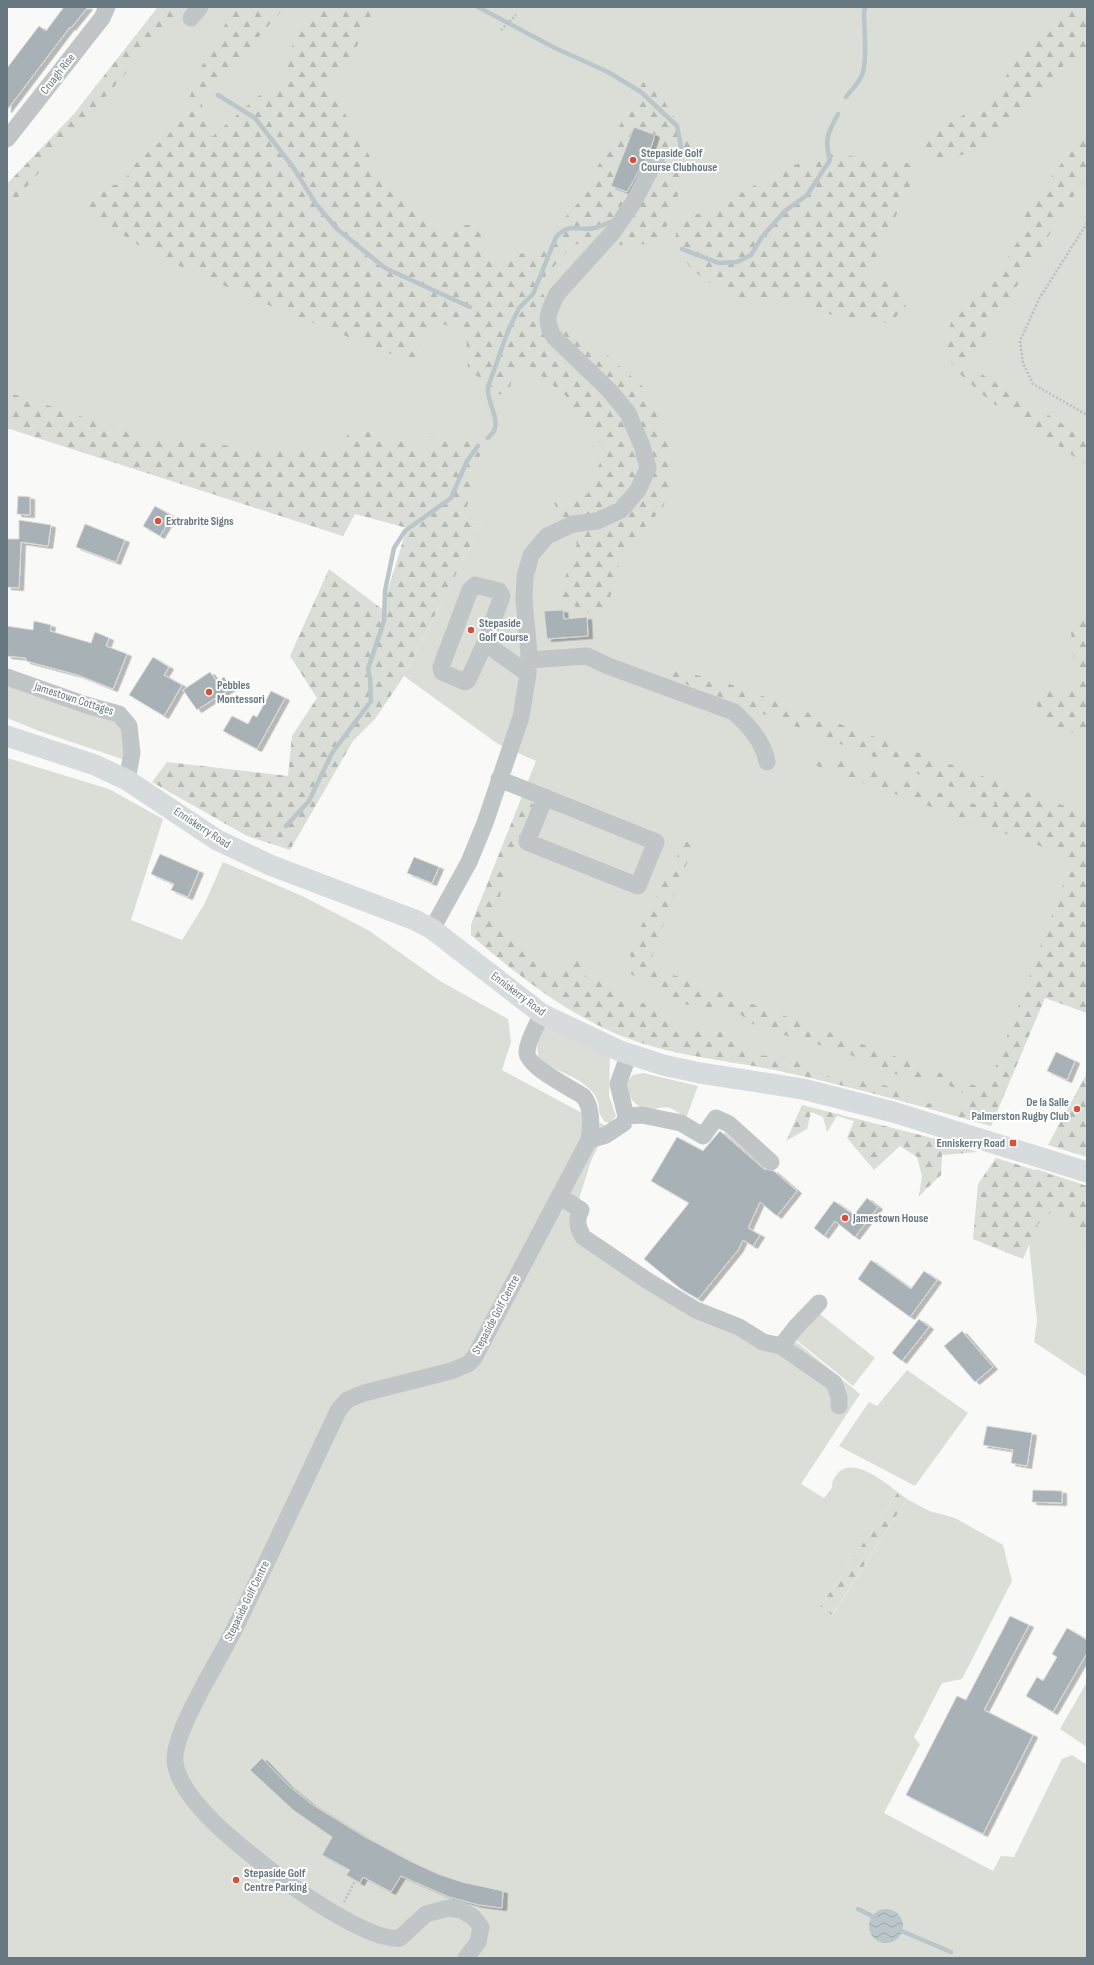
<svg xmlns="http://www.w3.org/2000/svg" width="1094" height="1965" font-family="'Sofia Sans Condensed',sans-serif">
<defs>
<pattern id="forest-firs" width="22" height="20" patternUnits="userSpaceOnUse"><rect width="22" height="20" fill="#daded6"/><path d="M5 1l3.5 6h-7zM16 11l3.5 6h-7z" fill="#b5b9b3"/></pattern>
<pattern id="water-waves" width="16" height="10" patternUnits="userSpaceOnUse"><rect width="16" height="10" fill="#bbc6ca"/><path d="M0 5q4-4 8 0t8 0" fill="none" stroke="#9ca6a9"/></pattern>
<filter id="shadow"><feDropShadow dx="4.5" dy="2.5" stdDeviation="0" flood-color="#0004"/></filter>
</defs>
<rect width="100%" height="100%" fill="#f9f9f7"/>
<path fill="#daded6" d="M158,7H1087V889L991,1126C924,1107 857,1088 789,1073C728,1059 667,1057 610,1031C558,1007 514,972 471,935V925L536,761L498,744L404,676L482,523L364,497L343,536L7,428V184L74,114Z
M7,685L107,715L126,732L125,760L39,731L7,718Z
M7,758L109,789L163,819L131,920L182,940L204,905L223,862L302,896L368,930L440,981L508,1019L511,1042L502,1070L608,1127L591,1161L570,1227L579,1241L770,1350L793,1339L860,1394L801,1484L824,1498L832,1488C831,1483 834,1478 837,1474C853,1455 884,1482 898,1492L820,1607L833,1614L907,1499L929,1511L955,1518L1003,1545L1012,1581L962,1679L942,1683L914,1737L920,1744L884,1813L993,1871L1001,1856L1014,1857L1062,1759L1072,1755L1087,1765V1958H7Z
M546,1025L610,1057L609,1096L616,1116L610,1123L605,1122C596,1111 601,1109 597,1099C589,1081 559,1071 542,1063C534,1052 537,1036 546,1025Z
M643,1073L698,1086L686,1118C681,1115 675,1110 670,1108C663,1106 658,1109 651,1109C637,1110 625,1096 627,1082L633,1075Z
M1036,1169L1087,1186V1377L1034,1342L1037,1321L1028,1234Z
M816,1311L875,1358L853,1386L794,1338Z
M907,1370L968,1413L915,1486L839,1446L869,1402L877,1406Z
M1087,1682V1747L1060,1729Z"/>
<path fill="url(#forest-firs)" d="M158,7H181L173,19L22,192L7,215V184L74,114Z
M235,7H285L201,102L212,137L257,97L283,79L293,44L313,7H375L355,50L329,86L381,176L408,207L432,229L476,224L494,265L540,246L578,203L647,75L695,149L661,242L635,245L573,244L538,285L557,318L601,350L648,391L674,463L663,508L623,550L604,620L558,598L577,544L554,503L587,495L605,450L565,395L527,364L512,378L509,393L493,395L480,378L468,370L466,333L430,319L414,363L280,310L152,254L79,206L99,187L122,184L136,163L169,134L186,108L199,71Z
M1068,7H1087V50L1065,64L983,148L942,161L929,157L922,144L941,128L998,95L1015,56Z
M1087,129V175L967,365L1087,439V465L1019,420L1014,411L993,404L960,374L941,349L956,310L996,275L1018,241L1026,211Z
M840,152C856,161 875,156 892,158C901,159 910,165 918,169L867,277L888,278L906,306L890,323L841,319L797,300L767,297L736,303L690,268L675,238L680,221L716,207L759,183L776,170Z
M7,392L147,438L243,447L337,448L354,427L429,450L430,436L462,445L468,439L480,454L464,519L482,523L404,676L375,719L353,741L290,850L247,836L152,782L167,762L288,776L292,736L317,698L290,656L329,569L382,609L407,528L355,514L343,536L7,428Z
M1078,619L1087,621V733C1075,734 1057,732 1048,723C1043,719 1039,710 1036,704L1039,690L1066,689L1078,682L1071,633Z
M661,668L716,679L1087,814V1013L1045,998L991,1126C924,1107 857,1088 789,1073C728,1059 667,1057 610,1031C558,1007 514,972 471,935V925L521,799L536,806L522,819L519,846L507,862L497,912L492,925C504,936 520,940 531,950C543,959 548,968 562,975L574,959L582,954L587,983L610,979L614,996L655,1006L671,1028L706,1032L722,1028L735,1041L755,1055L787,1057L830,1077L861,1078L900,1090L917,1101L962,1110L972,1098L950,1086L891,1073L842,1051L780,1034L751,1023L740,1014L678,1003L631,974L630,948L684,843L692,840L696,845L682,873L651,959L660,970L987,1090L1070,867L1065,855L806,762L833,758L990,809L995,804L655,672Z
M1087,1073V1157L1048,1145Z
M802,1105L932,1138L978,1152L942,1155L941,1175L919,1196L922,1176L917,1157L900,1146L874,1170L847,1138L854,1121L837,1116L827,1132L823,1117L811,1112L807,1129L786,1141Z
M996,1158L1087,1186V1237L1083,1242L1079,1222L1055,1208L1038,1224L1023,1259L973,1239L978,1184Z
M898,1492L907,1499L832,1615L820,1607Z"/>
<path fill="url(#water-waves)" d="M869 1926a17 17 0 1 1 34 0a17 17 0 1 1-34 0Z"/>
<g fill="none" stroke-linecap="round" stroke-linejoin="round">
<path stroke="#bbc6ca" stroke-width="4.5" d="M478,7L555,48L608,72L641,92L677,126L681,147
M218,95L255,118L293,167L316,204L337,229L385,268L470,307
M846,97C851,90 858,84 861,77C868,65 864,27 864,11L866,7
M682,249L719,263L737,262L751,255L762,237L785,211L807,195L830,160C824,138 828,133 838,114
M488,438C489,436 493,433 494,431C500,417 486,401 488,387L508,331L519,308L533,294L556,237C571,221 577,232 595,228C600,227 605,224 610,222
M286,826L309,801L332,753L371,701L370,678L368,669L384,621L385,591L394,548L405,531L451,498L467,461L478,446
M858,1909L876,1918
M897,1929L951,1952"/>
</g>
<path fill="#a8b1b6" stroke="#dbdbd9" filter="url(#shadow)" d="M64,7H88L71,28L70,27L7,110V68L39,26L46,31Z
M634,127L655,135L649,153L627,192L611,186Z
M18,496L30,497V515L17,514Z
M155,506L172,516L160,536L143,526Z
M19,520L51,525L48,546L21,542L19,588L7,587V539H19Z
M85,524L125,540L116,562L76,547Z
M563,610L564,619L587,617L588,636L547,639L544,611Z
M34,621L51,625L50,631L91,643L95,632L109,638L106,646L127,654L113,689L78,675L26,661V658L7,656V626L33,630Z
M153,657L169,667L164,675L182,685L164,716L129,695Z
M210,672L217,682L224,677L231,688L197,710L183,690Z
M271,691L285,698L257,749L223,731L232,716L248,724L253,715L257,717Z
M160,854L199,871L188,897L171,890L174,884L151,874Z
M414,857L439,867L432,883L407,873Z
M1056,1052L1075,1061L1067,1080L1047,1071Z
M720,1131L764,1169L774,1171L797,1191L777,1216L760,1202L748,1228L760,1235L753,1246L743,1240L738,1250L698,1299L681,1289L644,1259L689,1203L651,1181L677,1137L703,1151Z
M867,1198L878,1207L855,1237L835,1221L824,1236L814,1228L834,1201L854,1215Z
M871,1260L911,1289L924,1271L937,1280L910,1317L858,1279Z
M919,1319L929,1327L902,1361L892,1353Z
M962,1331L993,1367L975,1382L944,1346Z
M987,1426L1032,1433L1027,1466L1011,1463L1013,1450L983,1445Z
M1033,1490L1062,1491V1503L1032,1502Z
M1010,1616L1029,1625L984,1710L1033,1735L983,1834L906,1795L957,1696L966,1700Z
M1067,1628L1087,1640V1653L1053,1712L1026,1696L1037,1677L1043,1681L1057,1657L1052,1654Z
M262,1758L289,1786L313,1805L365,1837L410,1861L438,1874L462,1882L503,1891L502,1908L479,1905L449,1897L401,1876L391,1892L363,1877L360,1883L346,1875L350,1870L322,1855L332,1837L293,1810L250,1770Z"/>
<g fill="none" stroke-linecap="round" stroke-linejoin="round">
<path stroke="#bbbec0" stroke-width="2.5" stroke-dasharray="2 2" stroke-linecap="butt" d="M501,30L516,15
M1087,223L1039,299L1020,341L1023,363L1033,384L1087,415
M344,1902L355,1881"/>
<path stroke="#c0c5c8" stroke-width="17" d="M191,18L200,7
M7,139L102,18L107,7
M475,585L499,591L502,596L485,643L468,680L465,682L442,672L441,667L470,590Z
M485,643L528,674
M529,660L587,656L608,666L734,712C749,726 763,741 767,762
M7,677L86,705L119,714L129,726L132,753L127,780
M499,779L656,842L638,886L527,842L545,797
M432,929L469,862L485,823L521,717L528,674L529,653L524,600L525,577L531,555L547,536L573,524L597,521L621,510L638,490L648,468L642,446L628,413L609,390L554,337C543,321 549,310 557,294L613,232L633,203L656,159
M626,1116L642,1115L681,1123L703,1136L716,1118L729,1124L771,1162
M589,1140L606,1135L624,1123L626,1116L618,1084L629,1054
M559,1196L581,1210C576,1220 577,1226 583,1237L648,1281L696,1310L739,1327L763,1342L781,1346L796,1327L819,1303
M781,1346L834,1383L839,1397V1406
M466,1958L478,1942L481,1927L473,1917L461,1910L449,1908L426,1914L400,1938C371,1942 301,1893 277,1875C246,1851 180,1802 175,1762C172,1733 221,1657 235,1628C270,1556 304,1483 338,1411L347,1400L364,1393L451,1371L468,1364L474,1358L589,1140C591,1125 593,1108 583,1096C571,1088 525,1066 527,1051C528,1039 537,1025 542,1014"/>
<path stroke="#d6dbde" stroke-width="21" d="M7,736L95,765L127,780L217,840L270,865L415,920L432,929L542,1014L620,1051L663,1065L700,1073L803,1089L893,1112L1087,1172"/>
</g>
<g fill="#d75039" stroke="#fff" stroke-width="1.5">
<circle cx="633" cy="160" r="4"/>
<circle cx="158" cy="521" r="4"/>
<circle cx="471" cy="630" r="4"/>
<circle cx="209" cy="692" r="4"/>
<circle cx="1077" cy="1109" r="4"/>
<rect x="1009" y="1139" width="8" height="8" rx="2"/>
<circle cx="845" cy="1218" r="4"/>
<circle cx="236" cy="1880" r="4"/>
</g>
<g text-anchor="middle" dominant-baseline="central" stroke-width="4" stroke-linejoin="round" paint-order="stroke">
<g font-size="12" fill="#667780" stroke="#fff">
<text transform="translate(58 74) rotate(-52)">Cruagh Rise</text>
<text transform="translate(74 699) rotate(18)">Jamestown Cottages</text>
<text transform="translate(202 828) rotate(33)">Enniskerry Road</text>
<text transform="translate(518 994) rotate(37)">Enniskerry Road</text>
<text transform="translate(496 1315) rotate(-62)">Stepaside Golf Centre</text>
<text transform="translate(247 1601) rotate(-64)">Stepaside Golf Centre</text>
</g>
<g font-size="12" font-weight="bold" fill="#667780" stroke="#fff" text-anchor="start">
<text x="641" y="153">Stepaside Golf<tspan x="641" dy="14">Course Clubhouse</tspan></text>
<text x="166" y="521">Extrabrite Signs</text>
<text x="479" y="623">Stepaside<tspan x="479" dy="14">Golf Course</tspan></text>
<text x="217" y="685">Pebbles<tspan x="217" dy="14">Montessori</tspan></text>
<text x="1069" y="1102" text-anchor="end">De la Salle<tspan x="1069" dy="14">Palmerston Rugby Club</tspan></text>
<text x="1005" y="1143" text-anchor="end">Enniskerry Road</text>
<text x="853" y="1218">Jamestown House</text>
<text x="244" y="1873">Stepaside Golf<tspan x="244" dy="14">Centre Parking</tspan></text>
</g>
</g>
<rect width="1094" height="1965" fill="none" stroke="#667780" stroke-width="16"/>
</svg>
